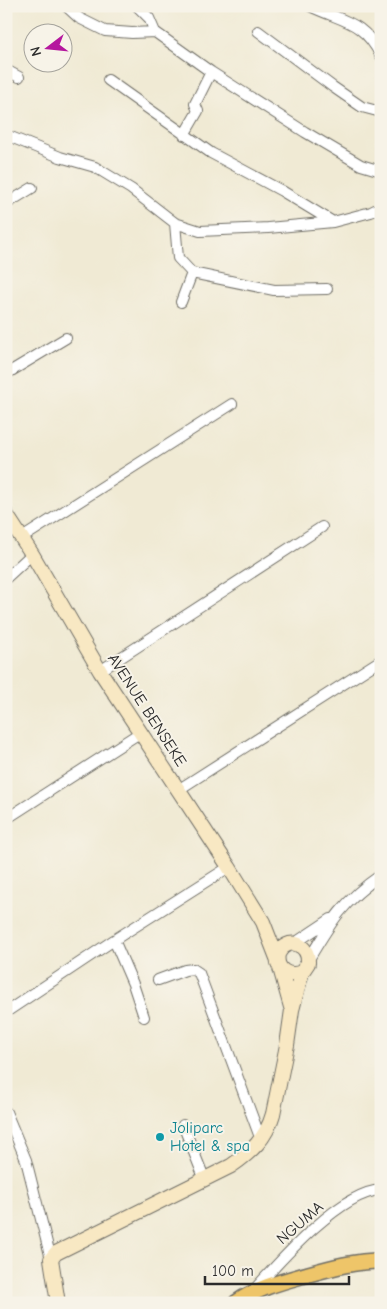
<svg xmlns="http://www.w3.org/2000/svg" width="387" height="1309" font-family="'Comic Neue',sans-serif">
<rect width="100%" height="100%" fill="#f7f3e8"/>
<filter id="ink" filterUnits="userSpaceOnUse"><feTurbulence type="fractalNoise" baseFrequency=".02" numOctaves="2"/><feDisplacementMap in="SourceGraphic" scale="10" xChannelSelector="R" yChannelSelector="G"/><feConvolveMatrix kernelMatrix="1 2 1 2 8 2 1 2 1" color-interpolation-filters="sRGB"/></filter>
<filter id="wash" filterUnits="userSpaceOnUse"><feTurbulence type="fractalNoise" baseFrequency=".0096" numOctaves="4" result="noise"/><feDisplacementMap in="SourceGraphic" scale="20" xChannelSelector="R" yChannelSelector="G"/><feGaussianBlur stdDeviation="1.12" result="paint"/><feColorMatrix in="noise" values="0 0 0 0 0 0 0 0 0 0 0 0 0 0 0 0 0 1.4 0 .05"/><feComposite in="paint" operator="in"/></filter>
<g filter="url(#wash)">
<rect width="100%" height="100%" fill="#f0ead4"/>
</g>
<g filter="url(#ink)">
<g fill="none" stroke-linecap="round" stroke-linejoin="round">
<defs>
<path id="street" d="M66,6L79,18L105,31L132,33L155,32L211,72L305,132L361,165L381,171
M137,6L149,18L155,32
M310,6C343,22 363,20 381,56
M258,31L333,87L362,107L381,112
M6,70L19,77
M108,80L211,153L282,191L333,222
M6,135L60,157L95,167L131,189L175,223L200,231L268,228L333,222L371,212L381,207
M184,135L198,111L195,104L211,72
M6,204L32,188
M175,223L178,258L192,273L181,302
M192,273L274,290L327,289
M6,374L66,338
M22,538L232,404
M6,578L32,554
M100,671L322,527
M178,790L381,660
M6,819L141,732
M114,940L133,984L144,1017
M295,943L331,919
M309,959C331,922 344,900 381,875
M158,980L185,970L193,969L199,973L261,1140
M6,1012L114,940L229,867
M6,1112L26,1160L51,1259
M183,1125L205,1180
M253,1291C279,1262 340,1192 381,1190"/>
<path id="secondary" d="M6,514L32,554L100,671L229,867L263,922L277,958
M280,968L291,1007
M58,1303L51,1259L56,1253L231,1166C251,1152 266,1139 273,1114L287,1045L292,1010L302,972L308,963C309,943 287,936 278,954C275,969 288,978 302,972"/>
<path id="primary" d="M236,1303C257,1288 280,1282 305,1275C330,1268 354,1261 381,1261"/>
</defs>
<use href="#street" stroke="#706e66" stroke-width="12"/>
<use href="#secondary" stroke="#706e66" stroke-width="16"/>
<use href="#primary" stroke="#706e66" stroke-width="18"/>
<use href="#street" stroke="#fff" stroke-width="10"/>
<use href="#secondary" stroke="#f8e8c3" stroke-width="14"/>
<use href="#primary" stroke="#eec569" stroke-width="15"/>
</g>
</g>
<circle fill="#0f9aa8" stroke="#f7f3e8" stroke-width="2" cx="160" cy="1137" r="5"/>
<g text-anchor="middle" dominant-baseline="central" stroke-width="4" stroke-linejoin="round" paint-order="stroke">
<g font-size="16" fill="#2b2b2b" stroke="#f7f3e8">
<text transform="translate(147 710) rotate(57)">AVENUE BENSEKE</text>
<text transform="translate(300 1223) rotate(-41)">NGUMA</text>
</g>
<g font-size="16" fill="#0d838f" stroke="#f7f3e8" text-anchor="start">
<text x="170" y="1128">Joliparc<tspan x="170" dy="18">Hotel &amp; spa</tspan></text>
</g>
</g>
<rect width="387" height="1309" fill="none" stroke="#f7f3e8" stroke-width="25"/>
<g transform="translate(48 48) rotate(254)"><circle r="24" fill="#f7f3e8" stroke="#a5a39c"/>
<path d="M0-4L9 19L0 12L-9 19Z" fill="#b5179e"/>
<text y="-8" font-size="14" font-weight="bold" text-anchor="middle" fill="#2b2b2b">N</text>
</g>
<path d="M205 1276v8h144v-8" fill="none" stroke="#2b2b2b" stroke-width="2.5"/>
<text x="212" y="1276" font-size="15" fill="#2b2b2b" stroke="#f7f3e8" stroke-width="4" paint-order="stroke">100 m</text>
</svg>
